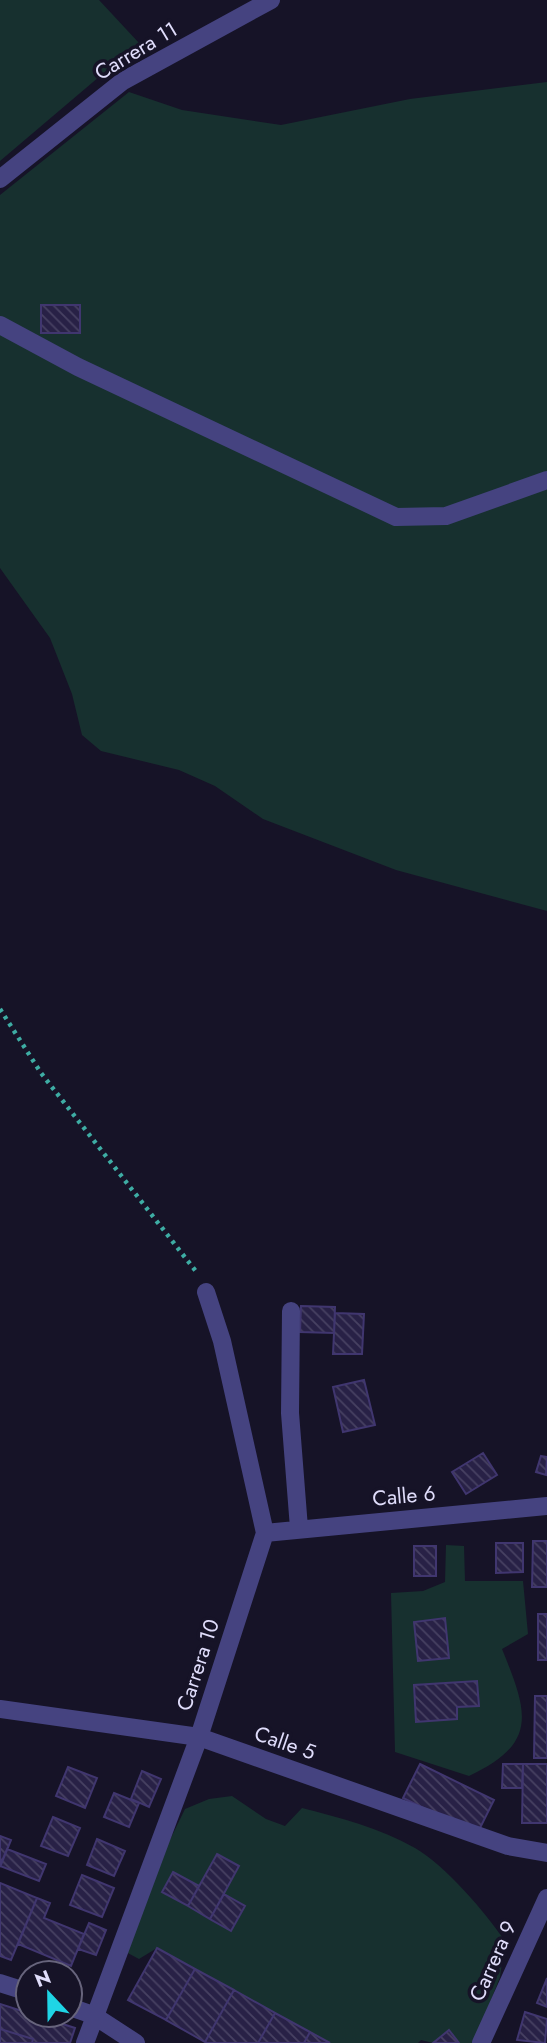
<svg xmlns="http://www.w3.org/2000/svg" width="547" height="2043" font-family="Jost,sans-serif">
<defs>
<pattern id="building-back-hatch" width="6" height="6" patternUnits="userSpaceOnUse" patternTransform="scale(1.75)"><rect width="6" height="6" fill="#282146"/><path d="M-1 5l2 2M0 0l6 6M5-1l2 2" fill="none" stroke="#474162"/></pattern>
</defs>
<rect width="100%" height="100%" fill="#161327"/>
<path fill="#17302f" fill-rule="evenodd" d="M0,0H99L139,43L0,161Z
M547,82V911L396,870L263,819L215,786L179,770L101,751L82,735L72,694L50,638L0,568V195L129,92L182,110L281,125L410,99Z
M446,1545L464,1546L465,1581H523L528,1634L502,1649C527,1711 540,1743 469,1776L395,1752L391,1593L423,1591L445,1582ZM445,1618L449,1657L418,1661L414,1622ZM477,1681L478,1706L457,1707V1719L417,1722L415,1685Z
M232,1796L266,1819L285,1826L302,1808C341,1818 380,1828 415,1848C446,1866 485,1912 505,1941L500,1977L474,2043H459L449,2030L433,2043L421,2040L418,2043H330L157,1948L139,1959L124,1951L163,1854L185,1809L209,1799ZM217,1854L239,1866L224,1894L245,1906L232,1930L162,1892L173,1872L199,1886Z"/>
<path fill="url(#building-back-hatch)" stroke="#40366f" stroke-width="2" d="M41,305H80V333H41Z
M301,1306L335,1307L334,1333L300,1332Z
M335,1313L364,1314L362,1354H333Z
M364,1380L375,1425L343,1432L333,1387Z
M483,1453L497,1475L466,1494L452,1472Z
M541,1456L547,1457L546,1475L536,1472Z
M533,1541H547V1587H532Z
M496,1543H523V1572L496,1573Z
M414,1546H436V1576H414Z
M538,1614H547V1660H538Z
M445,1618L449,1658L418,1661L414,1622Z
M477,1681L479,1706L457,1707V1719L416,1722L414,1685Z
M535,1696H547V1758H534Z
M420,1764L494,1800L477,1834L403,1798Z
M503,1764H523L522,1788H502Z
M523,1764H547V1823H522Z
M68,1767L97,1778L85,1808L56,1796Z
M142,1771L161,1779L149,1807L131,1799Z
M114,1793L139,1803L129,1827L104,1817Z
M53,1817L80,1828L68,1856L41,1846Z
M0,1836L11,1840L0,1867Z
M97,1839L125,1851L114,1876L87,1865Z
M7,1849L46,1864L39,1881L0,1866Z
M217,1854L239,1866L210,1919L188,1906Z
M173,1872L199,1886L188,1906L162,1892Z
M82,1875L114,1888L102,1917L70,1905Z
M0,1883L37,1898L11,1960L0,1956Z
M224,1894L245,1906L231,1931L210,1919Z
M37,1898L50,1903L44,1918L84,1934L71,1966L18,1944Z
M89,1923L106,1930L96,1955L78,1949Z
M157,1948L195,1969L166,2020L128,2000Z
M195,1969L234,1990L205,2042L166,2020Z
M547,1978V2007L537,2003Z
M234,1990L275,2013L258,2043H207L205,2042Z
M0,2004L75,2028L70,2043H32L33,2039L0,2029Z
M525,2012L547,2019L545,2043L517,2040Z
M275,2013L310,2032L304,2043H258Z
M0,2029L33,2039L32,2043H0Z
M449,2030L459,2043H433Z
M310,2032L330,2043H304Z"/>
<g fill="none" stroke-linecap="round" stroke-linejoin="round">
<path stroke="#3eada4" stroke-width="4.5" stroke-dasharray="3.5 5" stroke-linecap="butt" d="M0,1009L41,1073L198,1274"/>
<path stroke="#454380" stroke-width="18" d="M0,179L123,81L271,0
M0,325L78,367L396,517L446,516L547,480
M291,1311L290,1413L299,1528
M265,1533L547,1506
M0,1709L199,1737L508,1846L547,1853
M0,1983L28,1992
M70,2007L93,2015L136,2043
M85,2043L199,1737L265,1533L222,1341L206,1292
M481,2043L547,1898"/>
</g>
<g text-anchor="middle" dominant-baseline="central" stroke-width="7" stroke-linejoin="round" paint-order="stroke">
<g font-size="21" fill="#e0ddfb" stroke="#161327">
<text transform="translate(136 51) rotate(-31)">Carrera 11</text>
<text transform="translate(404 1496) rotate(-5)">Calle 6</text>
<text transform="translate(198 1665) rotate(-72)">Carrera 10</text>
<text transform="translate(285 1743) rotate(19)">Calle 5</text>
<text transform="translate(493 1961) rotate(-66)">Carrera 9</text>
</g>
</g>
<g transform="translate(49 1994) rotate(338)"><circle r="33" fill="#161327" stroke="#67647c" stroke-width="2"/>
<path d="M0-5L12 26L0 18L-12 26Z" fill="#1fd5e5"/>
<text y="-10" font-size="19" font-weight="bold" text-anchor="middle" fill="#e0ddfb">N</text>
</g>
</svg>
